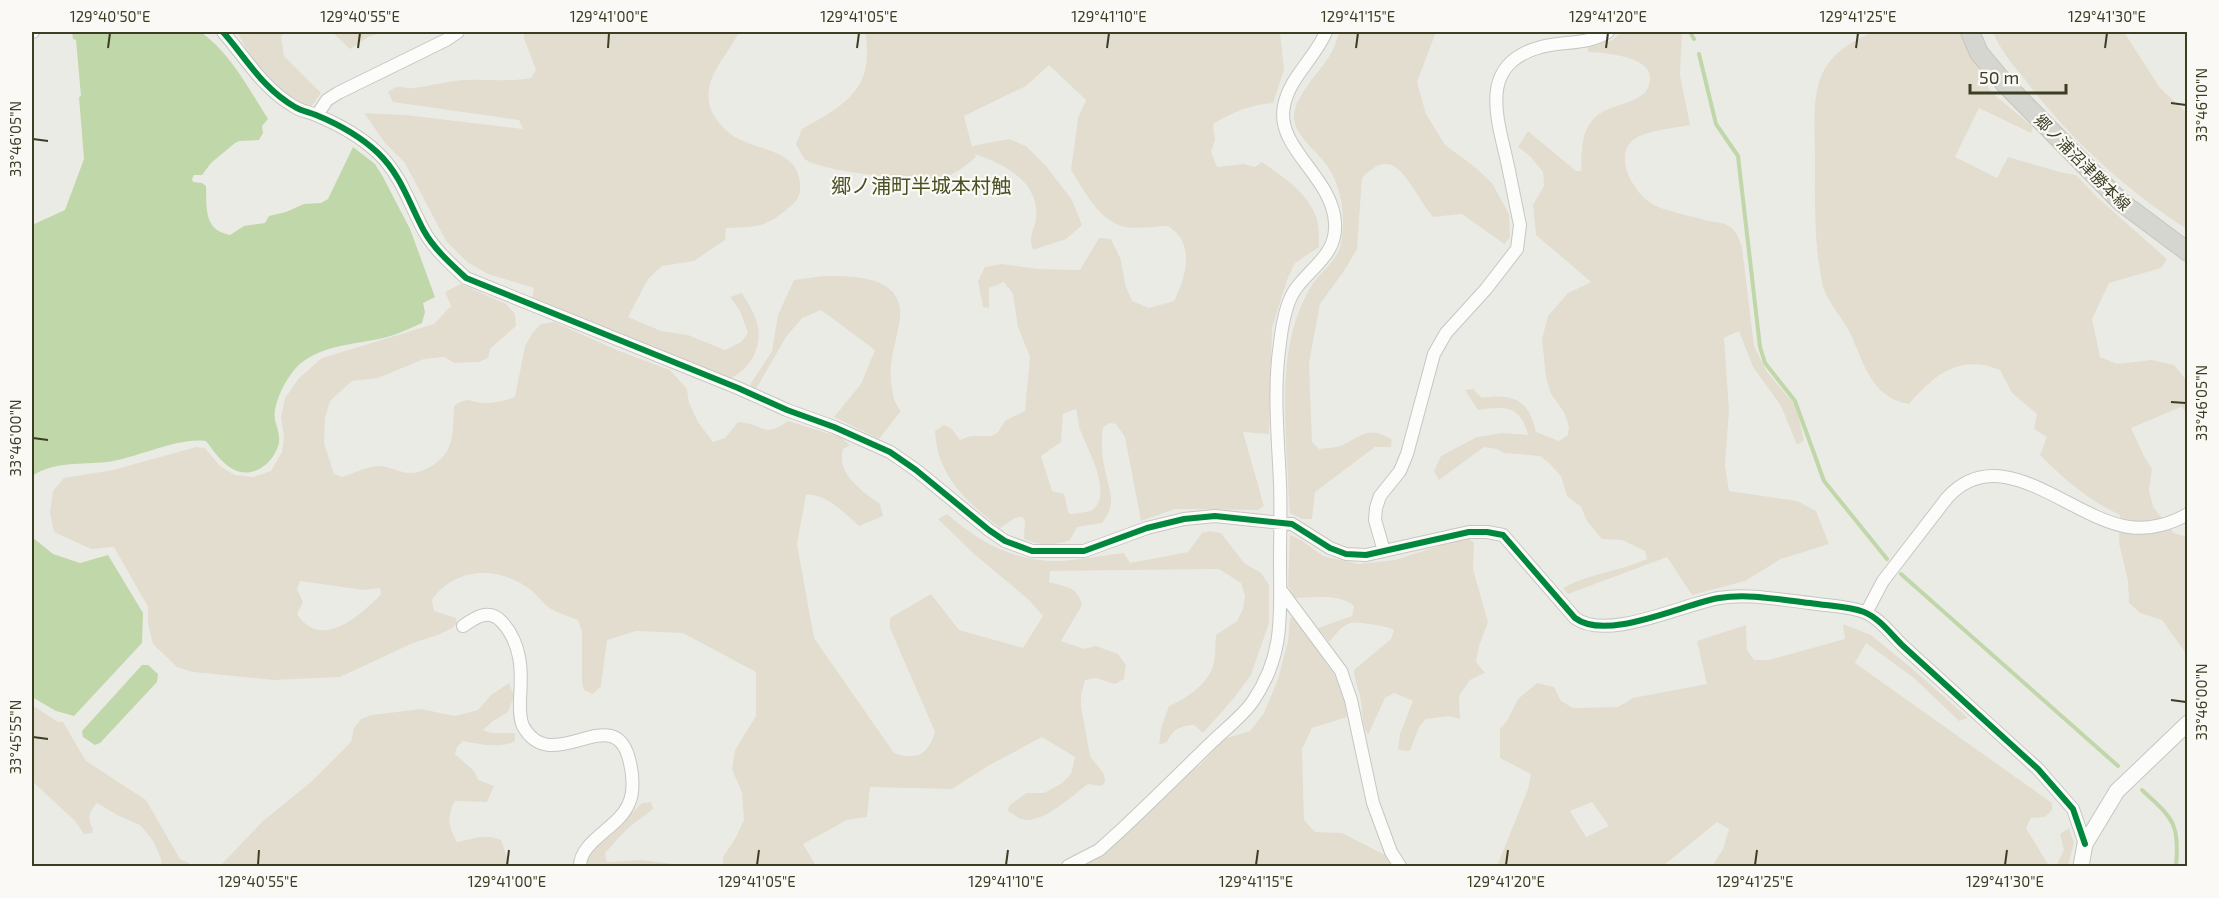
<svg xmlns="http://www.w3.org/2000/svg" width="2219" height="898" font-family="'Exo 2','Noto Sans JP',sans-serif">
<rect width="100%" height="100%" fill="#ebebe6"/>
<path fill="#e3ddd0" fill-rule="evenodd" d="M237,32H286L281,36L284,56L321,93L311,107C278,97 252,61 237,32Z
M332,32H382L368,37L350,49Z
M524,32H739C728,56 702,77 710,107C713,118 727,133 737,138C760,151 797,150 800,183C801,191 799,199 793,204C767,227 760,227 726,228L725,240L694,261L662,266L648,279L628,317L661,331L688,335L725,350L741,342L748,333L740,311L730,297L742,293C747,302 755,313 757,323C763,345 752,368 731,378L532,298L534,288L488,274L467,262L446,241L405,163L385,143L364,113L406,115L523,129L519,120L393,102L388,92C401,82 402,90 414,88C431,86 447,81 465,80C487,79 510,82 531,78L536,70L524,38Z
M865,32H1280L1284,70L1273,103C1250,105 1233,112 1213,124L1215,140L1211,152L1217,167L1244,164L1255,167L1262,162C1283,177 1308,192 1317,219C1319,227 1319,238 1319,247L1295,263L1287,280L1272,328L1269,434L1243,432L1264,506L1258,510L1175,509L1141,521L1125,437L1116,424L1110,423L1103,427C1101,442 1102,459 1106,474C1111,496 1116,504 1102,523L1077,527L1070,540C1056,546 1038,546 1024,539L1025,521L1022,517L1015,518L1000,528C967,502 937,476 935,431L944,425L952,429L960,440L971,436H992L998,432L1006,420L1025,411L1030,357L1018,327L1013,294L1004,282L989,288V308L983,307L978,281L985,267L1002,264L1039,269L1080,270L1099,238L1111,239L1121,260L1125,284L1132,301L1149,308L1174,301C1183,284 1193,254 1179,236C1176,232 1172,229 1168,226C1154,226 1135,230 1121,226C1097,218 1084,190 1071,170L1078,118L1086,100L1049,65L1026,86L964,116L972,146L1009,139L1026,146L1046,166L1072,200L1082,225L1066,239L1033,250C1028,234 1034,233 1036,218C1040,182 1004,164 975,154L976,157C964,167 955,175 940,178C917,182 825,172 806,160C802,157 799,149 796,144L802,129C846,104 875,89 865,32ZM1076,409C1078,416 1078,425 1081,432C1087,448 1114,495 1092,510C1086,513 1075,513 1069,514L1064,494L1052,491L1041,456L1061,442L1063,414Z
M1339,32H1436L1417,82L1426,114L1445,145L1475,167L1492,183L1509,214L1510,237L1504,244L1462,214L1433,217C1428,211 1423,204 1419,197C1402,172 1391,148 1362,178L1357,249L1344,271L1320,304L1309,363L1312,442L1319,449C1326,448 1336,448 1343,445C1363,434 1371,426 1392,440L1391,447H1375L1315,492L1312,519H1302L1290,513L1289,501C1287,443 1277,365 1299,311C1303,302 1308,290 1314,282C1326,266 1340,259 1342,237C1345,214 1341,187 1328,167C1318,152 1292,134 1294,115C1297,94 1315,77 1326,61C1333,52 1336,42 1339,32Z
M1622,32H1682L1680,75L1690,125C1675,128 1642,131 1632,141C1613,159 1636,197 1656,206C1673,213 1692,216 1709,221C1715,222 1722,222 1727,225C1736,229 1739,239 1742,247L1754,346L1767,372L1796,406L1804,440L1797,445L1781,406L1753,367L1739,331L1724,338L1729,411L1725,465L1729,491L1797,501L1816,511L1829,544L1781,559L1745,581L1692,595L1667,557L1568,594L1563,588C1588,574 1620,571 1647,559L1645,551L1622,540L1602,539L1587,521L1581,507L1567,496L1561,476L1549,463L1540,456L1504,453L1497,449L1484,447L1439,480L1434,471L1441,456L1477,437L1503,433L1528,435C1520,405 1506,406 1478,410L1465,390L1473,389L1482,398C1514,393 1529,400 1536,432L1559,441L1568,435L1569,427L1564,412L1551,394L1546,377L1542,339L1548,316L1568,293L1591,282L1536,235L1533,205L1544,186L1543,172L1530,156L1518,147L1528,131L1576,171H1581C1582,155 1580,136 1591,122C1604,104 1628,107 1643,94C1648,90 1650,84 1650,78C1651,56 1604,53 1588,52V47L1612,40Z
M1874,32H1962L1965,43L1991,92L2033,127L2031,133L1979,108L1955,157L1997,178L2008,157L2060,172L2076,175L2098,198L2167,259L2161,268L2109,283L2092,319L2100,357L2117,364L2152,360L2174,365L2187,381V413L2181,407L2131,428L2145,458L2152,469L2149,490L2153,507L2174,533L2187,537V655L2162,620L2140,613L2129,603L2128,581L2119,543L2120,515C2088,500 2065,480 2040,455L2047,437L2034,429L2037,414L2012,393L2000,370C1960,354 1935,374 1909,404C1872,398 1864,364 1851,335C1843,318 1829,305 1823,287C1821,280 1821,272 1819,265C1814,230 1815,195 1815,160C1815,134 1812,107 1819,82C1827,56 1850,41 1874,32Z
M1993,32H2124L2160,88L2187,113V229C2124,189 2068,137 2023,77C2011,63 2000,49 1993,32Z
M823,276C853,276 904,275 900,318C897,341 889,358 891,382C893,394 893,402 901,411L879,439L834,417L861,384L875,350L821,310L802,318L786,337L756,389L750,385L772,351L778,315L794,280Z
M461,284L506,304L515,314L516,326L490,349L488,358L479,362L454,363L444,357L424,359L378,378L352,381L330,401L325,418L324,443L334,474L342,477C354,473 366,467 378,466C389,466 400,473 411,473C419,473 426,469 433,465C456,450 452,431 454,406C468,395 471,403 486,403C496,403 505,401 515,397L525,346L533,332L541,324L554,322L619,351L670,370L687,389L689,403L698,422L713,442L725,438L738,422C765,424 762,439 788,421L840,437L850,445L843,449C836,474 862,491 880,504L883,516L859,526C844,513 826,493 806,495L797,544L814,638L894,753C918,761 928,754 935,732L890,628V618L931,594L959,630L1023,648L1043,616L1029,600L974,554L938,519L947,514C979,542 1015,562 1060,561C1081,560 1103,555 1124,553L1130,563L1188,552L1202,533L1210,531L1221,533L1244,563L1261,573L1269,585V623L1251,675L1234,698L1203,733L1194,725C1180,726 1173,729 1167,742L1159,745L1161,728L1169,706C1185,699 1204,687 1212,669C1216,660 1215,645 1216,635L1237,621L1243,609L1245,596L1241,583L1219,569L1050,571L1049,582C1066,587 1077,586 1082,605L1061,641L1084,649L1096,646L1118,654L1126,665L1124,679L1115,684L1096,678L1085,680L1081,695V706L1090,756L1104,774L1105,781L1102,786L1088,784C1073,795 1041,826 1021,819C1017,818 1012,813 1008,811L1009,806L1026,793H1044L1061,784L1071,774L1075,757L1042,737L988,766L952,789L870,787L867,817L847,820L803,844L816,866H723V857L735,839L744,820L742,793L732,769L735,750L756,716V672L683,633L636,631L607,640L601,686L593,694L584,690L582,682V632L578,620C569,616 556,613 548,607C542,602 537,595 531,590C499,566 456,566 432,600L434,611L456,618L457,623L452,628L438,635L413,643L340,677L273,680L193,672L177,667L153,644L148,624V607L114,547L91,549L54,532L50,513L53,491L64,478L113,470L196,447L205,448L221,467L235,475L253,477L271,471L282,452L284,437L281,417L285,398L299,378L322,358L434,324L451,306L445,292ZM300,581L364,590L380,588L381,594C360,616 321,651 297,614L303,602L297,589Z
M1290,535L1301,540L1323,556L1358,564L1395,560L1467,537L1474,543L1473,569L1488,622L1479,646L1476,662L1485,673L1470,680L1459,696L1460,719L1450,716L1426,719L1419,727L1410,751L1398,750L1400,734L1413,701L1394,693L1385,698L1368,735C1360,722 1364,707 1359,693C1357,684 1354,679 1354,670L1391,639L1394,630C1389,626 1357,622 1351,623C1341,625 1335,636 1329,642L1318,628L1352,616L1354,606C1339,593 1313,598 1295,598L1288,586Z
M1290,618H1295L1342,686L1347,717L1312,728L1302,749L1304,820L1315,832L1342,833L1385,855L1391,866H1081L1107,848L1179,780L1200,765L1224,739L1250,731L1264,713L1278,679L1288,641Z
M1843,624L1871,635L1915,671L1968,718L1959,721L1914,678L1866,643L1855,663L2052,803V810L2045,817L2031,818L2026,828L2049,866H1712L1723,849L1729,829L1717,822L1663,866H1497L1528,789L1531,774L1500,758V729L1507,721L1518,699L1537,683L1554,687L1561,701L1573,708L1618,707L1633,698L1707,684L1697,641L1746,625L1747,650L1754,660H1769L1845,639ZM1592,802L1609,826L1586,837L1570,811Z
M509,683L514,696L508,712L493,721L483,730L491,733H515V741C502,749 478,744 463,741L457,747L455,754L474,771L478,780L494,786L487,802L455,801C446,817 449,827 457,842C473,839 485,833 501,840L510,866H220L263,821L311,782L351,742L354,728L361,719L372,715L421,709L455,716L478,710L491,695Z
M32,705L58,722H63L86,761L146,800L180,859L195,866H161V859L154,842L140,825L117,815L97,803C89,812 87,819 93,829L92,833L84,834L75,821L32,781Z
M651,802L653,809L628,828L605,853L607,862L641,860L689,866H572L573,864L585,862L592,851L642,803Z
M2069,828L2074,843L2068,866H2056L2064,850L2060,834Z"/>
<path fill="#c0d7a9" d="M72,32H201C230,53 249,89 268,119L262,126L263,133L259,140L239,141L235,143L211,163L202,175H194L192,179L193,182L202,183L206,186C207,207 203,230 230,235L244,226L265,223L269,216L273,215L286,212L304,204L321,203L328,199L353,147L375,164L383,177L410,229L435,297L423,303L425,312L422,323C410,328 397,335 383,338C354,345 326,344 301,363C288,374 272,403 275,420C277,428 280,434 279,443C274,464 251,481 231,468C221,462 213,450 206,441C178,437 137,458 107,462C81,465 54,461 32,476V225L65,210L84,159L79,97L81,96L76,40L73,39Z
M32,537L53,554L80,563L108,555L143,613L142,643L74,716L56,711L32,697Z
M142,665H148L158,674L157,682L100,743L95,745L83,737L82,731Z"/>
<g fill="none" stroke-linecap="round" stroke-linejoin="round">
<path stroke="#c0d7a9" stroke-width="4" d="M1690,32L1694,39
M1699,54L1716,124L1738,156L1760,347L1765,363L1795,401L1824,481L1887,559
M1901,574L2118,766
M2142,790C2172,818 2180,822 2176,866"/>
<defs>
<path id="minor" d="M32,32H33
M223,32C246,58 263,89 295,107C301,111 309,112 316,115C338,124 360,136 378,153C401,175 409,203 424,231C434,249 451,264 466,278L738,388L787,410L834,427L890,452L916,470L989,530L1005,541L1032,551H1084L1147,528L1184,519L1215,516L1292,524L1330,548L1346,554L1366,555L1469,532H1487L1503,535L1575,618C1607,642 1683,604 1719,598C1749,593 1781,600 1810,603C1828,606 1848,606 1864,612C1879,618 1891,634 1902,645L2038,769L2073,809L2085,844
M317,115L327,100L338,93L446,40L458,32
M1384,551L1375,520L1376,508L1380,496L1400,471L1407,454L1434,354L1446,333L1486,289L1517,249L1520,225C1515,202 1511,179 1506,157C1495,111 1481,63 1541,47C1563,41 1588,45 1608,32
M1280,589L1341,671L1351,700L1373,803L1391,852L1400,866
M1866,613L1883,581L1947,498C2001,438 2071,519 2129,527C2149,530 2171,524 2188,514
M463,626C476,617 489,608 502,622C522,644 522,671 520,699C520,709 519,717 523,726C552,780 616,695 630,763C633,775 634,792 629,803C620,827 580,841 580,866
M1068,866L1099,850L1120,831C1151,802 1181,772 1212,742C1225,729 1243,716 1253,701C1285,654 1280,614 1280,561C1280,535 1281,509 1280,483C1278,436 1273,390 1280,343C1282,325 1286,301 1297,287C1314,265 1337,253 1335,223C1333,177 1275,148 1284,106C1289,78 1315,58 1326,32"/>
<path id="tertiary" d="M2081,866L2085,844L2117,791L2188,723"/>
<path id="primary" d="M1970,32L1979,53L2005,84L2121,202L2188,252"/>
</defs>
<use href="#minor" stroke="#c6c6c2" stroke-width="14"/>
<use href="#tertiary" stroke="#c6c6c2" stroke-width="17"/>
<use href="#primary" stroke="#c6c6be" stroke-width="20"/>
<use href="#minor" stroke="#fcfcfb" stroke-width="12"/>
<use href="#tertiary" stroke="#fcfcfb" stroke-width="15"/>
<use href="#primary" stroke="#d5d6cf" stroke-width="18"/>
<defs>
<path id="cycleway" d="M223,32C246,58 263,89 295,107C301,111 309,112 316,115C338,124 360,136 378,153C401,175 409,203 424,231C434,249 451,264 466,278L738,388L787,410L834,427L890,452L916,470L989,530L1005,541L1032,551H1084L1147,528L1184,519L1215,516L1292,524L1330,548L1346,554L1366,555L1469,532H1487L1503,535L1575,618C1607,642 1683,604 1719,598C1749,593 1781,600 1810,603C1828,606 1848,606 1864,612C1879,618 1891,634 1902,645L2038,769L2073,809L2085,844"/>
</defs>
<use href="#cycleway" stroke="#faf9f5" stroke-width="10"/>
<use href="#cycleway" stroke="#00873e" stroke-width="6"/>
</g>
<path fill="none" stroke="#3c3e24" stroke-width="2" d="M108,48L110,33M358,48L360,33M608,48L609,33M857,48L859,33M1107,48L1109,33M1356,48L1358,33M1606,48L1608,33M1856,48L1858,33M2105,48L2107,33M2171,103L2186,105M33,139L48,141M2171,402L2186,403M33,438L48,440M2171,700L2186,702M33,737L48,739M258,865L259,850M507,865L509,850M757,865L759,850M1006,865L1008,850M1256,865L1258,850M1506,865L1508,850M1755,865L1757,850M2005,865L2007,850"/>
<g text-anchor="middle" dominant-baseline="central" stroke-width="4.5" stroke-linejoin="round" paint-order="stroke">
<g font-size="16" fill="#3c3e24" stroke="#faf9f5">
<text transform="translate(2083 162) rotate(45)">郷ノ浦沼津勝本線</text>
</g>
<g font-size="20" fill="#4a5021" stroke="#faf9f5">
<text x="921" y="185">郷ノ浦町半城本村触</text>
</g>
</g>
<rect width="2219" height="898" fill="none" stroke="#faf9f5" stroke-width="66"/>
<path d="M1970 84v9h96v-9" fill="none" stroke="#3c3e24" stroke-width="3"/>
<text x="1979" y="84" font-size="18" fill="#3c3e24" stroke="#faf9f5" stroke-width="4.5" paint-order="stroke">50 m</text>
<rect x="33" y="33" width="2153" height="832" fill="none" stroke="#3c3e24" stroke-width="2"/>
<g font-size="15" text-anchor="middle" fill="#3c3e24">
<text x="110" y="22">129°40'50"E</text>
<text x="360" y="22">129°40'55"E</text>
<text x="609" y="22">129°41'00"E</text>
<text x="859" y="22">129°41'05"E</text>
<text x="1109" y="22">129°41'10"E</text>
<text x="1358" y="22">129°41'15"E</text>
<text x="1608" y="22">129°41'20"E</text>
<text x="1858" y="22">129°41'25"E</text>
<text x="2107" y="22">129°41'30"E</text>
<text transform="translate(2202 105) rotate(-90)" y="5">33°46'10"N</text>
<text transform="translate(16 139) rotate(-90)" y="5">33°46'05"N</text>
<text transform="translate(2202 403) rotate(-90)" y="5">33°46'05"N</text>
<text transform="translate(16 438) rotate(-90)" y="5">33°46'00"N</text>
<text transform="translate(2202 702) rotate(-90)" y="5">33°46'00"N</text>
<text transform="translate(16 737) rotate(-90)" y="5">33°45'55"N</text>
<text x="258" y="887">129°40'55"E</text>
<text x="507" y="887">129°41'00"E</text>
<text x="757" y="887">129°41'05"E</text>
<text x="1006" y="887">129°41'10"E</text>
<text x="1256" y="887">129°41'15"E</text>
<text x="1506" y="887">129°41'20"E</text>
<text x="1755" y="887">129°41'25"E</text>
<text x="2005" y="887">129°41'30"E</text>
</g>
</svg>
